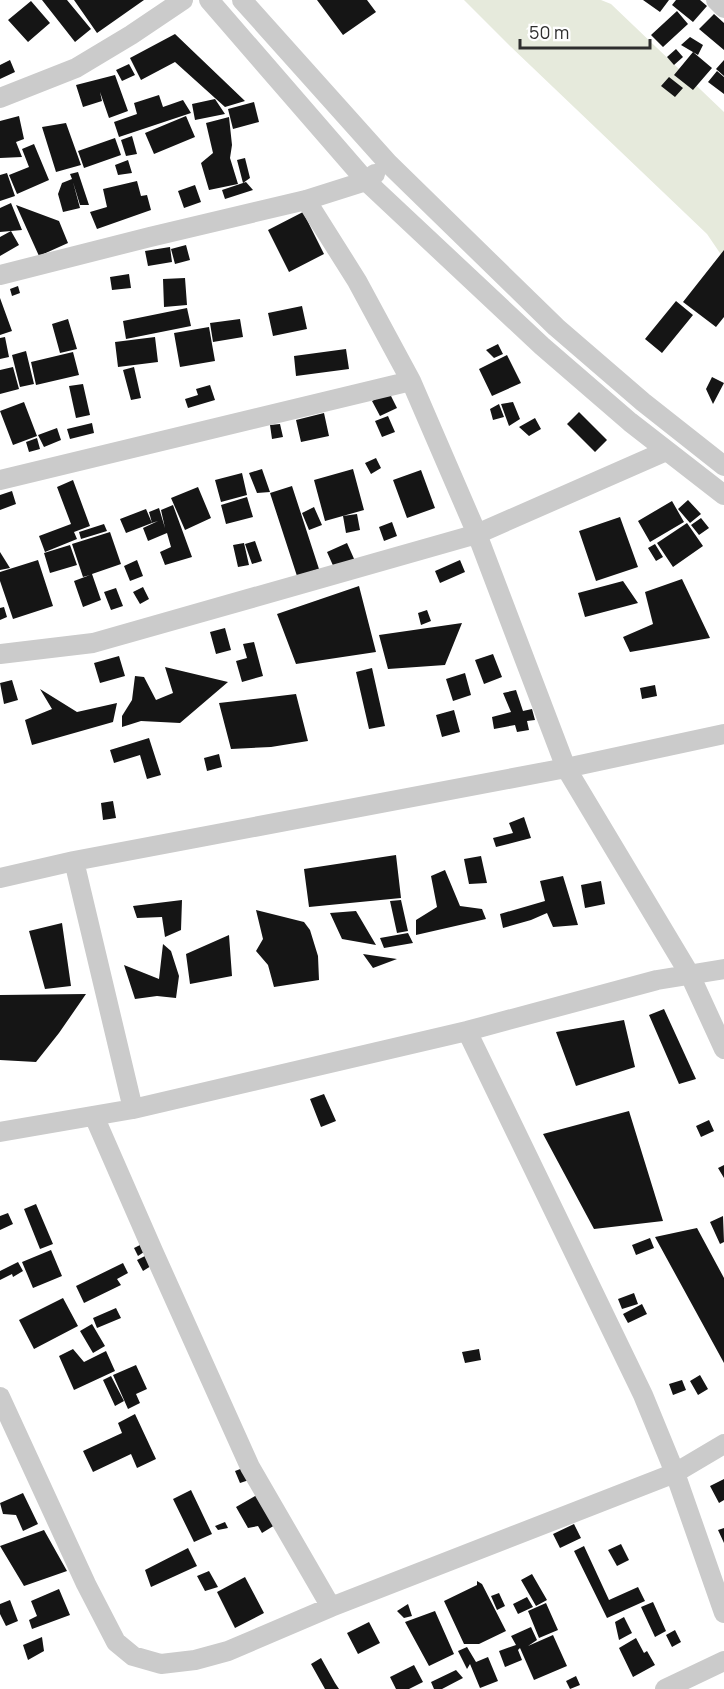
<svg xmlns="http://www.w3.org/2000/svg" width="724" height="1689" font-family="Manrope,sans-serif">
<rect width="100%" height="100%" fill="#fff"/>
<path fill="#e6eadc" d="M464,0H601L611,4L724,112V259L707,234L510,46Z"/>
<path fill="#151515" d="M42,0H67L91,29L75,42Z
M74,0H144L97,33Z
M317,0H367L376,12L343,35Z
M643,0H669L660,12Z
M676,0H700L707,6L693,22L672,5Z
M31,1L50,23L28,42L8,20Z
M677,11L688,24L663,47L651,35Z
M714,14L724,23V50L699,29Z
M175,34L245,101L225,107L175,62L141,80L130,58Z
M690,37L703,45L698,55L681,45Z
M676,49L683,57L674,65L667,57Z
M693,52L712,68L693,90L674,75Z
M10,60L15,72L0,79V65Z
M724,60V76L716,69Z
M129,64L135,75L122,81L116,70Z
M717,71L724,77V94L708,82Z
M115,75L128,111L109,118L100,92L102,101L83,107L76,85Z
M669,77L683,88L675,97L661,86Z
M159,95L163,107L183,100L191,113L119,137L114,122L137,114L134,103Z
M215,99L225,114L195,120L192,104Z
M254,102L259,122L233,129L228,109Z
M19,116L24,139L16,142L22,157L0,158V121Z
M186,116L195,137L154,154L145,133Z
M229,117L232,145L230,158L238,184L209,190L201,163L213,153L206,123Z
M66,123L81,165L56,172L42,127Z
M132,136L137,154L126,156L121,140Z
M115,138L121,155L84,168L78,151Z
M34,144L49,180L17,194L9,175L29,167L22,149Z
M245,158L250,178L243,183L237,160Z
M128,160L132,173L118,175L115,165Z
M78,172L89,205H80L73,182L80,208L63,212L58,194L62,183L72,179L70,174Z
M7,173L15,196L0,201V175Z
M137,181L141,196L147,195L151,210L97,229L90,212L107,207L103,189Z
M246,182L253,190L225,199L222,190Z
M195,185L201,202L184,208L178,191Z
M11,203L22,230L0,232V208Z
M16,205L59,221L68,243L39,256Z
M303,212L324,254L289,272L268,230Z
M11,231L19,245L0,256V237Z
M186,245L190,260L175,264L171,249Z
M170,247L172,262L148,266L145,251Z
M724,250V317L716,327L683,302Z
M129,274L131,288L112,290L110,277Z
M185,278L187,305L164,307L163,279Z
M18,286L20,293L12,296L10,289Z
M0,298L12,331L0,335Z
M676,301L693,315L662,353L645,339Z
M302,306L307,329L273,336L268,313Z
M187,308L191,326L126,339L123,321Z
M68,319L77,349L60,353L52,324Z
M240,319L243,337L213,342L210,323Z
M209,327L215,361L180,367L174,333Z
M5,337L9,357L0,359V338Z
M155,337L158,362L118,367L115,342Z
M498,344L503,354L494,358L486,350Z
M346,349L349,369L296,376L294,356Z
M26,351L34,384L20,387L12,355Z
M73,352L79,375L36,385L31,362Z
M507,355L521,383L492,396L479,369Z
M13,367L19,389L0,394V370Z
M134,367L141,398L131,400L123,370Z
M712,377L724,383L713,404L706,389Z
M83,384L90,415L76,418L69,386Z
M210,385L215,400L188,408L185,399L198,395L196,389Z
M389,392L397,408L380,416L372,401Z
M24,402L37,436L13,445L0,411Z
M513,402L520,419L509,426L501,404Z
M499,404L504,417L493,420L490,409Z
M579,412L607,440L595,452L567,424Z
M324,413L329,436L301,442L296,420Z
M388,416L395,432L382,437L375,421Z
M535,418L541,429L529,436L519,427Z
M92,423L94,433L70,439L67,429Z
M280,424L283,437L272,439L270,425Z
M57,428L61,440L44,447L38,435Z
M37,438L40,449L29,452L26,442Z
M376,458L381,468L371,474L365,463Z
M262,469L270,492L257,493L249,473Z
M353,469L364,510L325,521L314,480Z
M421,470L435,508L407,518L393,480Z
M242,473L247,495L221,502L215,480Z
M73,480L90,526L74,532L77,539L45,552L39,536L71,524L57,487Z
M292,486L319,569L297,576L270,493Z
M198,487L211,518L185,530L171,498Z
M12,491L16,504L0,510V495Z
M247,497L253,517L226,524L221,505Z
M688,500L701,514L690,523L678,509Z
M672,501L684,522L650,542L638,521Z
M173,505L192,557L165,565L160,552L171,547L167,533L148,541L143,528L158,521L152,523L149,512L159,508L165,528L161,510Z
M314,507L322,525L309,530L302,513Z
M146,509L152,523L126,533L120,519Z
M357,514L360,530L346,533L343,516Z
M620,517L638,567L596,581L579,531Z
M701,518L709,528L699,535L691,525Z
M392,522L397,536L384,541L379,527Z
M687,523L703,546L673,567L657,543Z
M104,524L107,531L81,539L79,532Z
M110,532L121,564L92,574L101,600L83,607L74,581L90,575L83,577L72,544Z
M255,541L262,561L252,564L245,544Z
M244,543L249,565L238,567L233,545Z
M347,543L355,561L335,570L327,552Z
M655,544L663,557L656,561L648,548Z
M70,545L77,565L50,573L44,553Z
M0,552L10,568L0,570Z
M38,560L53,606L13,619L0,581V572Z
M137,560L143,576L130,581L124,566Z
M460,560L465,572L440,583L435,571Z
M682,579L710,638L630,652L623,637L653,624L645,592Z
M623,581L638,603L585,617L578,593Z
M359,586L376,652L296,664L277,614Z
M143,587L149,599L140,604L133,592Z
M116,588L123,606L111,610L104,592Z
M4,607L7,617L0,620V608Z
M427,610L431,621L421,625L418,613Z
M462,623L445,665L388,669L379,635Z
M225,628L231,650L216,654L210,632Z
M254,642L263,676L242,682L236,661L247,658L243,644Z
M493,654L502,677L484,684L475,660Z
M119,656L125,676L100,683L94,663Z
M165,667L228,682L180,723L141,721L122,727V716L132,700L135,676L144,677L156,700L173,693Z
M372,668L385,726L369,729L356,672Z
M465,673L471,695L453,701L446,679Z
M12,680L18,700L4,704L0,683Z
M655,685L657,696L642,699L640,688Z
M40,689L77,712L117,703L113,722L32,745L25,720L52,709Z
M516,690L523,711L532,709L535,720L527,721L529,730L517,732L515,725L494,729L492,717L511,712L503,693Z
M296,694L308,741L271,747L231,749L219,703Z
M454,710L460,732L442,737L436,715Z
M149,738L161,775L147,779L140,755L114,763L110,750Z
M219,754L222,767L207,771L204,758Z
M113,801L116,818L103,820L101,803Z
M524,817L531,838L496,847L493,838L513,833L509,823Z
M396,855L401,898L309,907L304,869Z
M481,856L487,883L469,884L464,859Z
M445,870L460,906L482,909L486,919L416,935V920L437,907L431,876Z
M563,876L578,925L553,927L547,913L531,920L503,928L500,914L545,901L540,881Z
M601,881L605,904L585,908L581,885Z
M182,900L181,930L165,937L162,917L137,918L133,906Z
M401,900L408,931L397,933L390,901Z
M256,910L304,922L310,930L318,956L319,980L274,987L268,965L256,951L263,939Z
M356,911L376,945L342,939L330,913Z
M62,923L71,986L45,989L29,931Z
M408,933L413,943L384,948L380,938Z
M229,935L232,976L190,984L186,954Z
M163,944L171,951L179,976L176,998L157,996L135,999L124,965L159,979Z
M363,954L397,959L373,968Z
M86,994L59,1033L36,1062L0,1060V995Z
M664,1009L696,1079L679,1084L649,1015Z
M624,1020L635,1067L576,1086L556,1032Z
M324,1094L336,1121L321,1127L310,1099Z
M629,1111L663,1221L594,1229L543,1134Z
M709,1120L714,1131L701,1137L696,1126Z
M724,1165V1178L718,1168Z
M36,1204L53,1244L40,1249L24,1209Z
M8,1213L13,1224L0,1230V1216Z
M723,1216L724,1242L720,1244L710,1222Z
M697,1228L724,1278V1363L655,1237Z
M650,1238L654,1248L636,1255L632,1245Z
M140,1245L144,1252L138,1256L134,1248Z
M51,1250L62,1276L33,1288L22,1262Z
M145,1256L151,1266L143,1271L137,1260Z
M18,1262L23,1271L13,1277L12,1274L0,1280V1271Z
M123,1263L128,1273L117,1279L121,1285L84,1303L76,1286Z
M634,1293L638,1304L622,1309L618,1299Z
M63,1298L78,1326L34,1349L19,1320Z
M642,1304L647,1314L628,1323L623,1314Z
M116,1308L121,1318L97,1328L93,1318Z
M92,1324L105,1346L93,1353L80,1331Z
M73,1349L84,1362L106,1351L115,1371L74,1390L59,1356Z
M479,1349L481,1360L465,1363L462,1352Z
M136,1365L147,1389L136,1394L140,1403L128,1409L113,1375Z
M700,1375L708,1389L698,1395L690,1381Z
M111,1376L124,1401L115,1406L103,1380Z
M682,1380L686,1390L673,1395L669,1384Z
M135,1414L156,1459L137,1468L131,1454L93,1472L83,1451L122,1433L118,1423Z
M243,1468L249,1480L240,1483L235,1471Z
M724,1479V1500L719,1503L710,1486Z
M191,1490L212,1534L194,1542L173,1499Z
M23,1493L38,1524L23,1531L16,1515L3,1514L0,1503Z
M257,1495L275,1525L262,1533L258,1526L248,1528L236,1507Z
M225,1522L228,1528L218,1530L215,1526Z
M574,1524L581,1538L560,1548L553,1534Z
M724,1528V1543L718,1530Z
M44,1530L67,1571L24,1586L0,1546Z
M621,1544L629,1560L617,1566L608,1550Z
M584,1546L609,1600L638,1587L645,1601L607,1618L574,1551Z
M188,1548L197,1566L151,1587L145,1570Z
M209,1571L218,1587L205,1591L197,1576Z
M532,1574L547,1600L536,1606L521,1580Z
M245,1577L264,1613L235,1628L217,1592Z
M477,1581L482,1584L506,1631L479,1644H464L444,1601L477,1585Z
M59,1589L70,1615L32,1629L29,1620L37,1616L31,1601Z
M499,1593L505,1606L497,1610L491,1596Z
M527,1597L533,1607L518,1614L513,1604Z
M10,1600L18,1621L6,1626L0,1614V1604Z
M653,1602L666,1631L655,1637L641,1607Z
M546,1603L558,1630L539,1638L528,1611Z
M408,1604L412,1616L404,1618L397,1611Z
M435,1611L454,1654L429,1666L405,1622Z
M624,1617L632,1633L619,1640L615,1622Z
M369,1622L380,1643L358,1654L347,1633Z
M531,1627L537,1640L528,1646L553,1635L567,1666L534,1680L520,1648L518,1650L522,1660L505,1667L499,1651L516,1645L511,1636Z
M675,1630L681,1642L672,1647L666,1635Z
M42,1637L44,1651L28,1660L23,1645Z
M636,1638L644,1653L647,1651L655,1665L633,1677L619,1648Z
M467,1647L476,1662L488,1657L498,1681L480,1688L470,1664L467,1669L458,1651Z
M321,1658L335,1683L339,1689H325L311,1664Z
M414,1665L423,1682L409,1689H396L390,1677Z
M456,1670L463,1678L442,1689H434L431,1682Z
M576,1676L580,1685L570,1689L566,1681Z"/>
<g fill="none" stroke-linecap="round" stroke-linejoin="round">
<path stroke="#cbcbcb" stroke-width="20" d="M209,0L366,181L542,346L630,422L724,495
M242,0L388,163L556,327L643,402L724,466
M716,0L724,8
M0,98L76,68L131,35L183,0
M306,200L357,281L411,381L477,534L566,768L690,975L724,1049
M0,275L150,237L306,200L366,181L375,174
M0,480L411,381
M0,654L93,643L477,534L666,451
M74,861L133,1109
M0,878L74,861L566,768L724,734
M467,1031L643,1395L675,1473L724,1613
M94,1116L153,1251L250,1467L331,1607
M0,1132L133,1109L467,1031L657,980L724,969
M0,1397L86,1584L116,1642L133,1656L161,1664L195,1660L228,1651L331,1607L675,1473L724,1444
M665,1689L724,1661"/>
</g>
<path d="M520 39v9h130v-9" fill="none" stroke="#2e2e2e" stroke-width="3"/>
<text x="529" y="39" font-size="18" fill="#2e2e2e" stroke="#ffffff" stroke-width="4.5" paint-order="stroke">50 m</text>
</svg>
